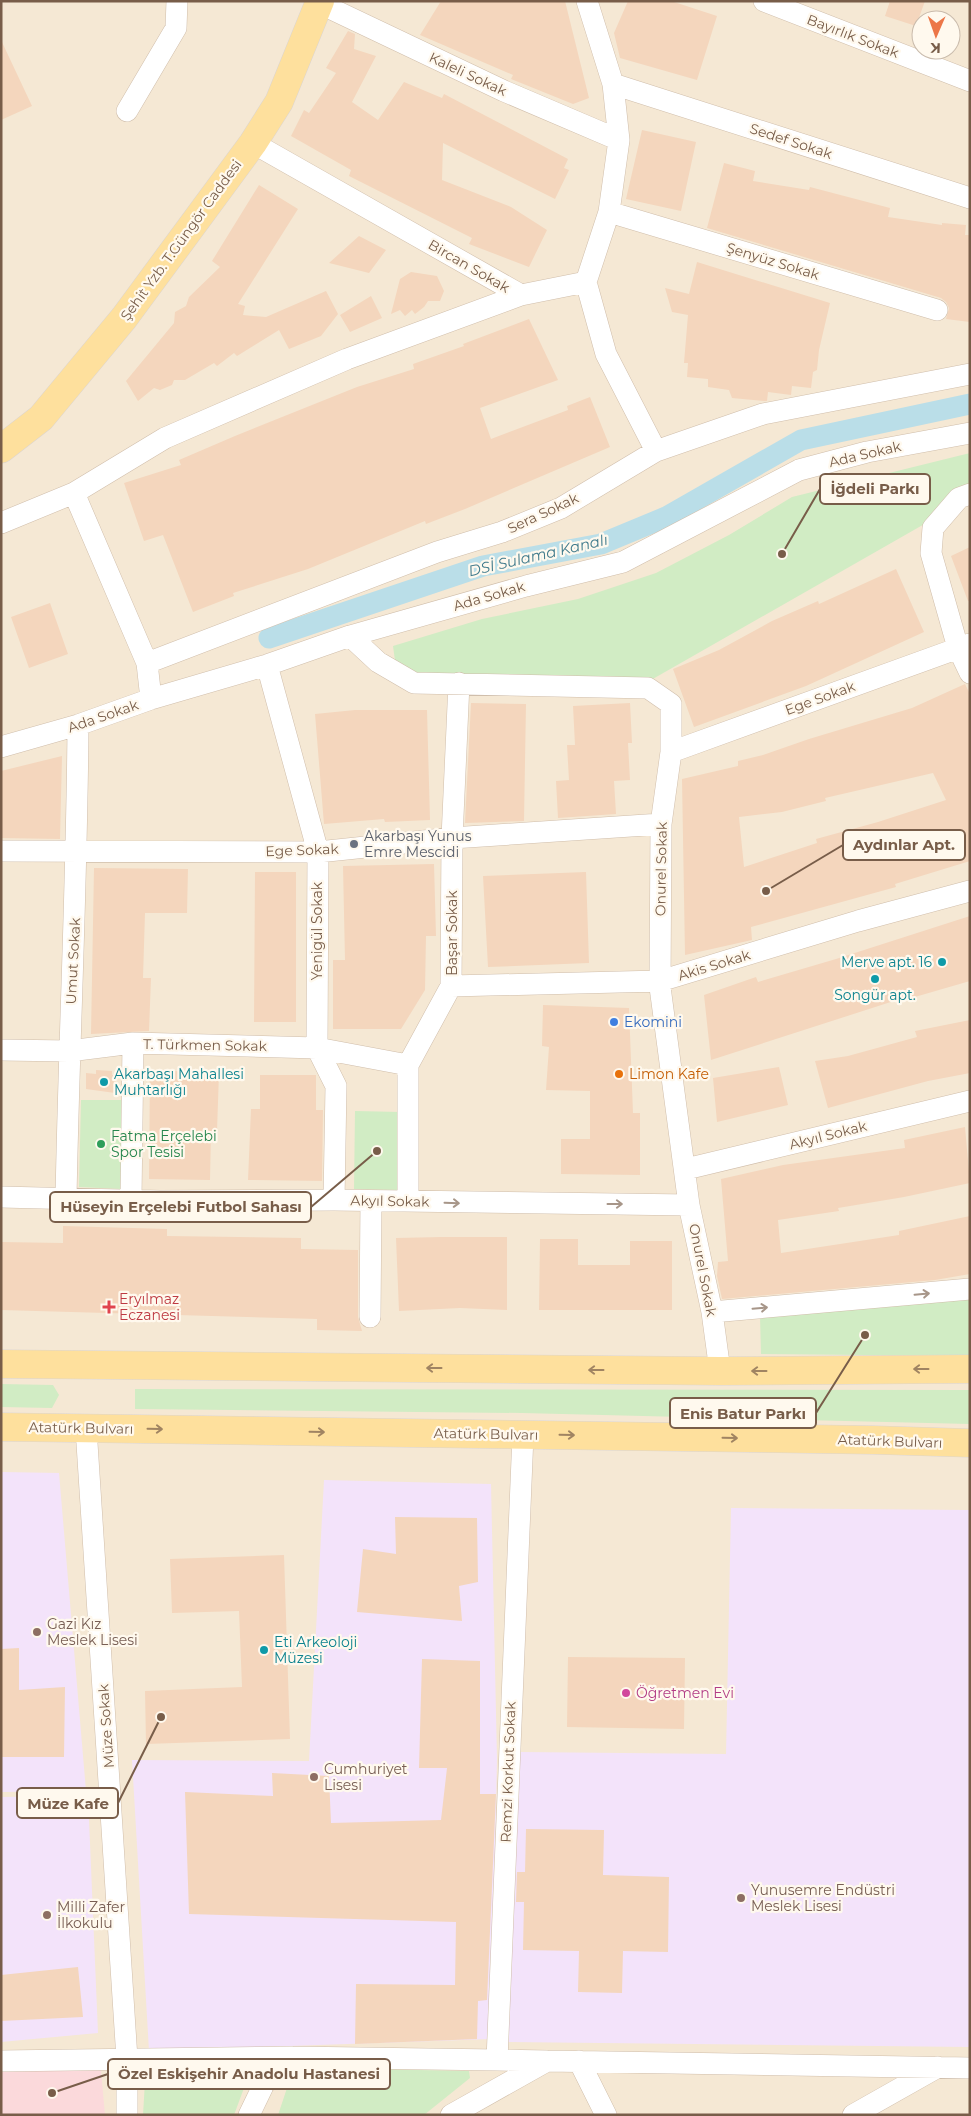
<svg xmlns="http://www.w3.org/2000/svg" width="971" height="2116" font-family="Montserrat,sans-serif">
<rect width="100%" height="100%" fill="#fdf6e6"/>
<path fill="#f5e8d4" fill-rule="evenodd" d="M1,1H970V2115H1ZM921,20H951V50H921Z"/>
<path fill="#f3e3fa" d="M1,1472L59,1473L86,1791L1,1792Z
M324,1480L491,1484L497,1759L491,2039L149,2051L132,1760L309,1761Z
M731,1508L970,1510V2047L507,2042L520,1752L726,1754Z
M88,1796L98,2033L1,2042V1797Z"/>
<path fill="#fbd9db" d="M100,2060L105,2115H1V2070Z"/>
<path fill="#d1ecc4" d="M970,453V498L651,680L422,678L396,668L393,646L482,619L578,599L656,573L729,535L792,497Z
M81,1100H123L121,1189L79,1187Z
M355,1111L401,1112L400,1190L354,1189Z
M970,1299V1356L761,1354L760,1316Z
M1,1384L53,1385L59,1395L52,1408L1,1407Z
M135,1389L970,1390V1424L522,1413L135,1409Z
M146,2064L257,2067L244,2088L234,2115H143Z
M319,2068L469,2071L470,2078L424,2115H278L287,2088Z"/>
<g fill="none" stroke-linecap="round" stroke-linejoin="round">
<path stroke="#badee8" stroke-width="21" d="M269,638L483,566L601,544L666,517L801,440L970,404"/>
</g>
<path fill="#f4d6bd" fill-rule="evenodd" d="M441,1H565L589,98L573,104L511,79L513,75L420,35Z
M628,1H671L717,16L697,80L620,58L614,33Z
M890,1H925L916,26L885,16Z
M348,31L355,34L354,49L376,56L352,102L378,120L404,82L442,98L444,94L568,159L564,168L569,170L555,199L443,143L442,180L511,207L547,230L529,267L469,244L472,238L349,176L351,170L291,136L304,110L309,113L336,73L326,68Z
M1,40L32,106L1,120Z
M642,130L696,142L681,211L626,199Z
M724,163L755,171L753,181L809,190L810,187L890,208L888,217L942,225V223L966,225L965,235H970V322L946,319L949,308L946,302L941,298L707,228Z
M259,185L298,209L238,304L245,306L243,315L266,317L326,291L338,314L321,336L289,349L279,330L237,356L234,353L217,366L214,363L185,380H174L172,385L160,390L154,388L138,401L126,381L174,323L175,312L186,306L189,297L220,267L212,261Z
M359,236L386,250L369,273L329,263Z
M697,262L830,303L819,350L817,370L813,372L811,388L792,386L791,395L768,392L767,401H764L732,398L729,390L708,387V379L687,377L688,363H684L688,315L672,312L665,288L689,294Z
M411,272L437,276L444,291L440,301H428L424,307L415,314L412,310L405,316L400,310L391,314L400,279Z
M371,296L382,318L350,332L340,315Z
M529,319L558,380L480,408L491,439L568,410L567,406L590,397L610,447L465,509L426,524L425,521L308,569L233,593L234,596L193,612L163,535L144,541L124,483L181,465L179,460L235,436L357,387L414,369L413,364L464,346L463,344Z
M970,547V601H968L951,556Z
M896,569L924,632L806,686L694,727L673,669L719,650L772,621L818,601L819,604Z
M50,603L68,654L29,668L11,617Z
M965,684L970,694V861L895,884L896,887L751,927L752,940L685,955L682,779L738,766V761L763,755L809,739L912,708ZM933,773L946,800L878,822L816,839L817,843L744,867L739,817L782,812L826,801L825,798Z
M471,703L526,704L524,821L465,823Z
M630,703L632,743H628L630,780L614,781L616,814L558,818L556,781L569,780L567,745H575L573,706Z
M355,710H427L430,820L385,822L384,819L324,824L315,714Z
M62,756L60,839L1,838V771Z
M434,864L436,936H426L425,990L401,1029H333V960H345L343,866Z
M94,868L188,869L187,913H145L143,978H151L149,1031L91,1034Z
M255,872H296V1022H254Z
M586,872L589,963L488,967L483,876Z
M970,916V981L901,1001L900,999L711,1060L704,995L756,977L758,982L836,959Z
M543,1005L629,1008L633,1113H640V1175L561,1174V1139H590V1091L546,1090L549,1047L542,1046Z
M970,1020V1073L928,1081L828,1108L815,1061L848,1056L917,1037L915,1031Z
M779,1067L788,1105L717,1122L713,1078Z
M96,1070L112,1071V1075H116L115,1093L86,1089V1073L96,1074Z
M150,1070L219,1073L217,1131H211L210,1180L149,1179Z
M260,1075H316V1110H323L322,1181L248,1180L251,1109H260Z
M965,1127L970,1183L904,1197L838,1208L839,1211L778,1220L781,1253L899,1235V1231L970,1216V1274L935,1280L722,1299L717,1276L718,1262L728,1261L721,1179L783,1165L905,1148L904,1140Z
M63,1226L167,1229V1236L301,1238V1249L358,1250V1317L362,1331L317,1330V1319L1,1310V1242L63,1243Z
M442,1237H507V1310L460,1308L399,1311L396,1238Z
M540,1239H578V1265H630V1241H672V1310H539Z
M395,1517L477,1518L478,1582L459,1586L462,1621L357,1612L363,1549L396,1554Z
M284,1555L290,1739L146,1744L145,1691L242,1687L239,1611L172,1613L170,1559Z
M19,1648V1690L65,1687L64,1757H1V1649Z
M568,1657L685,1658L684,1729L567,1727Z
M422,1659L480,1661V1794H496L487,2000L478,2001L477,2039L355,2044L356,1984L455,1985L456,1922L189,1914L185,1792L273,1796L272,1773L329,1776L331,1823L441,1820L447,1768H419Z
M526,1829L604,1830L603,1875L669,1877L668,1952L623,1951L622,1993L578,1992L579,1951L523,1950L524,1902H516L517,1872H525Z
M78,1967L83,2017L1,2021V1975Z"/>
<g fill="none" stroke-linecap="round" stroke-linejoin="round">
<defs>
<path id="street" d="M764,1L970,81
M319,3L504,91L619,140
M613,84L970,198
M127,111L176,28L177,1
M253,143L521,295L586,282L606,354L656,451
M609,212L937,310
M586,282L609,212L619,140L613,84L587,1
M74,493L147,663L151,699
M970,494L959,498L933,528L931,553L958,648L970,673
M1,523L74,493L165,438L347,359L521,295
M350,636L378,662L414,683L648,688L671,704V752L661,824L660,987L689,1205L712,1312L720,1371
M147,663L437,552L502,532L561,508L656,451L763,414L970,374
M267,665L318,852L317,1048L336,1086L334,1200
M1,747L78,725L151,699L267,665L350,636L526,586L623,562L799,470L867,452L970,433
M671,752L970,644
M1,851L318,852L452,838L661,824
M451,986L660,981L858,921L970,891
M1,1050L69,1051L133,1043L317,1048L408,1065
M686,1169L970,1101
M1,1197L160,1201L334,1200L689,1205
M66,1198C69,1040 77,883 78,725
M131,1199L133,1043
M408,1201V1065L451,986L452,838L459,683
M712,1312L970,1289
M370,1317L371,1201
M86,1428L127,2059V2115
M523,1435L497,2060L547,2061
M1,2061L292,2057L497,2060
M579,2061L606,2115
M249,2115L264,2084L292,2057
M451,2115L547,2061L970,2068
M853,2115L938,2067"/>
<path id="primary" d="M1,449L41,418L124,318L253,143L279,102L320,1
M1,1364L720,1371L970,1369
M1,1427L874,1440L970,1443"/>
</defs>
<use href="#street" stroke="#d0beab" stroke-width="22"/>
<use href="#primary" stroke="#dcd5d0" stroke-width="29"/>
<use href="#street" stroke="#fff" stroke-width="21"/>
<use href="#primary" stroke="#fee09d" stroke-width="28"/>
</g>
<defs><path id="oneway-shaft" d="M-6 0H5M1.5-3L5.5 0L1.5 3" fill="none" stroke-width="1.6" stroke-linecap="round" stroke-linejoin="round" transform="scale(1.25)"/></defs>
<g stroke="#a79689">
<use href="#oneway-shaft" transform="translate(452 1203) rotate(2)"/>
<use href="#oneway-shaft" transform="translate(615 1204)"/>
<use href="#oneway-shaft" transform="translate(922 1294) rotate(-5)"/>
<use href="#oneway-shaft" transform="translate(760 1308) rotate(-5)"/>
</g>
<g stroke="#a08462">
<use href="#oneway-shaft" transform="translate(434 1368) rotate(-180)"/>
<use href="#oneway-shaft" transform="translate(921 1369) rotate(180)"/>
<use href="#oneway-shaft" transform="translate(596 1370) rotate(-180)"/>
<use href="#oneway-shaft" transform="translate(759 1371) rotate(180)"/>
<use href="#oneway-shaft" transform="translate(155 1429) rotate(1)"/>
<use href="#oneway-shaft" transform="translate(317 1432) rotate(1)"/>
<use href="#oneway-shaft" transform="translate(567 1435) rotate(1)"/>
<use href="#oneway-shaft" transform="translate(730 1438) rotate(1)"/>
</g>
<circle fill="#6b7280" stroke="#fff9ee" stroke-width="2" cx="354" cy="844" r="5"/>
<g fill="#0f9aa8" stroke="#fff9ee" stroke-width="2">
<circle cx="942" cy="962" r="5"/>
<circle cx="875" cy="979" r="5"/>
<circle cx="104" cy="1082" r="5"/>
<circle cx="264" cy="1650" r="5"/>
</g>
<circle fill="#3f7fe0" stroke="#fff9ee" stroke-width="2" cx="614" cy="1022" r="5"/>
<circle fill="#e8710a" stroke="#fff9ee" stroke-width="2" cx="619" cy="1074" r="5"/>
<circle fill="#2e9e5b" stroke="#fff9ee" stroke-width="2" cx="101" cy="1144" r="5"/>
<path fill="#e0444e" stroke="#fff9ee" stroke-width="2" d="M106.5 1299.5h5v5h5v5h-5v5h-5v-5h-5v-5h5z"/>
<g fill="#8d6e63" stroke="#fff9ee" stroke-width="2">
<circle cx="37" cy="1632" r="5"/>
<circle cx="314" cy="1777" r="5"/>
<circle cx="741" cy="1898" r="5"/>
<circle cx="47" cy="1915" r="5"/>
</g>
<circle fill="#d1479c" stroke="#fff9ee" stroke-width="2" cx="626" cy="1693" r="5"/>
<g text-anchor="middle" dominant-baseline="central" stroke-width="4.5" stroke-linejoin="round" paint-order="stroke">
<g font-size="14" fill="#785d49" stroke="#fff9ee">
<text transform="translate(853 36) rotate(21)">Bayırlık Sokak</text>
<text transform="translate(468 74) rotate(25)">Kaleli Sokak</text>
<text transform="translate(791 141) rotate(18)">Sedef Sokak</text>
<text transform="translate(181 240) rotate(-54)">Şehit Yzb. T.Güngör Caddesi</text>
<text transform="translate(773 261) rotate(17)">Şenyüz Sokak</text>
<text transform="translate(469 266) rotate(30)">Bircan Sokak</text>
<text transform="translate(865 454) rotate(-13)">Ada Sokak</text>
<text transform="translate(543 513) rotate(-25)">Sera Sokak</text>
<text transform="translate(489 596) rotate(-16)">Ada Sokak</text>
<text transform="translate(820 698) rotate(-20)">Ege Sokak</text>
<text transform="translate(103 716) rotate(-19)">Ada Sokak</text>
<text transform="translate(302 850) rotate(-2)">Ege Sokak</text>
<text transform="translate(661 869) rotate(-89)">Onurel Sokak</text>
<text transform="translate(317 931) rotate(-90)">Yenigül Sokak</text>
<text transform="translate(452 933) rotate(-90)">Başar Sokak</text>
<text transform="translate(73 961) rotate(-87)">Umut Sokak</text>
<text transform="translate(714 965) rotate(-17)">Akis Sokak</text>
<text transform="translate(205 1045) rotate(1)">T. Türkmen Sokak</text>
<text transform="translate(828 1135) rotate(-14)">Akyıl Sokak</text>
<text transform="translate(390 1201) rotate(1)">Akyıl Sokak</text>
<text transform="translate(703 1270) rotate(79)">Onurel Sokak</text>
<text transform="translate(81 1428) rotate(1)">Atatürk Bulvarı</text>
<text transform="translate(486 1434) rotate(1)">Atatürk Bulvarı</text>
<text transform="translate(890 1441) rotate(2)">Atatürk Bulvarı</text>
<text transform="translate(106 1726) rotate(-94)">Müze Sokak</text>
<text transform="translate(508 1772) rotate(-88)">Remzi Korkut Sokak</text>
</g>
<g font-size="14" fill="#5b616d" stroke="#fff9ee" text-anchor="start">
<text x="364" y="836">Akarbaşı Yunus<tspan x="364" dy="16">Emre Mescidi</tspan></text>
</g>
<g font-size="14" fill="#0d838f" stroke="#fff9ee" text-anchor="start">
<text x="932" y="962" text-anchor="end">Merve apt. 16</text>
<text x="875" y="995" text-anchor="middle">Songür apt.</text>
<text x="114" y="1074">Akarbaşı Mahallesi<tspan x="114" dy="16">Muhtarlığı</tspan></text>
<text x="274" y="1642">Eti Arkeoloji<tspan x="274" dy="16">Müzesi</tspan></text>
</g>
<g font-size="14" fill="#366cbe" stroke="#fff9ee" text-anchor="start">
<text x="624" y="1022">Ekomini</text>
</g>
<g font-size="14" fill="#c56008" stroke="#fff9ee" text-anchor="start">
<text x="629" y="1074">Limon Kafe</text>
</g>
<g font-size="14" fill="#27864d" stroke="#fff9ee" text-anchor="start">
<text x="111" y="1136">Fatma Erçelebi<tspan x="111" dy="16">Spor Tesisi</tspan></text>
</g>
<g font-size="14" fill="#be3a42" stroke="#fff9ee" text-anchor="start">
<text x="119" y="1299">Eryılmaz<tspan x="119" dy="16">Eczanesi</tspan></text>
</g>
<g font-size="14" fill="#785e54" stroke="#fff9ee" text-anchor="start">
<text x="47" y="1624">Gazi Kız<tspan x="47" dy="16">Meslek Lisesi</tspan></text>
<text x="324" y="1769">Cumhuriyet<tspan x="324" dy="16">Lisesi</tspan></text>
<text x="751" y="1890">Yunusemre Endüstri<tspan x="751" dy="16">Meslek Lisesi</tspan></text>
<text x="57" y="1907">Milli Zafer<tspan x="57" dy="16">İlkokulu</tspan></text>
</g>
<g font-size="14" fill="#b23c85" stroke="#fff9ee" text-anchor="start">
<text x="636" y="1693">Öğretmen Evi</text>
</g>
<g font-size="15" font-style="italic" fill="#417b8c" stroke="#fff9ee">
<text transform="translate(538 555) rotate(-13)">DSİ Sulama Kanalı</text>
</g>
</g>
<path fill="none" stroke="#785d49" stroke-width="2" d="M782 554L820 489M766 891L843 845M377 1151L311 1207M865 1335L816 1413M161 1717L118 1803M52 2093L108 2074"/>
<g fill="#785d49" stroke="#fff9ee" stroke-width="2">
<circle cx="782" cy="554" r="5"/>
<circle cx="766" cy="891" r="5"/>
<circle cx="377" cy="1151" r="5"/>
<circle cx="865" cy="1335" r="5"/>
<circle cx="161" cy="1717" r="5"/>
<circle cx="52" cy="2093" r="5"/>
</g>
<g fill="#fff9ee" stroke="#785d49" stroke-width="2">
<rect x="820" y="474" width="110" height="30" rx="5"/>
<rect x="843" y="830" width="122" height="30" rx="5"/>
<rect x="50" y="1192" width="261" height="30" rx="5"/>
<rect x="670" y="1398" width="146" height="30" rx="5"/>
<rect x="17" y="1788" width="101" height="30" rx="5"/>
<rect x="108" y="2059" width="282" height="30" rx="5"/>
</g>
<g font-size="15" text-anchor="middle" font-weight="bold" fill="#785d49">
<text x="875" y="494">İğdeli Parkı</text>
<text x="904" y="850">Aydınlar Apt.</text>
<text x="181" y="1212">Hüseyin Erçelebi Futbol Sahası</text>
<text x="743" y="1419">Enis Batur Parkı</text>
<text x="68" y="1809">Müze Kafe</text>
<text x="249" y="2079">Özel Eskişehir Anadolu Hastanesi</text>
</g>
<rect width="971" height="2116" fill="none" stroke="#785d49" stroke-width="5"/>
<g transform="translate(936 35) rotate(182)"><circle r="24" fill="#fff9ee" stroke="#c9bbac"/>
<path d="M0-4L9 19L0 12L-9 19Z" fill="#ec7647"/>
<text y="-8" font-size="14" font-weight="bold" text-anchor="middle" fill="#785d49">K</text>
</g>
</svg>
